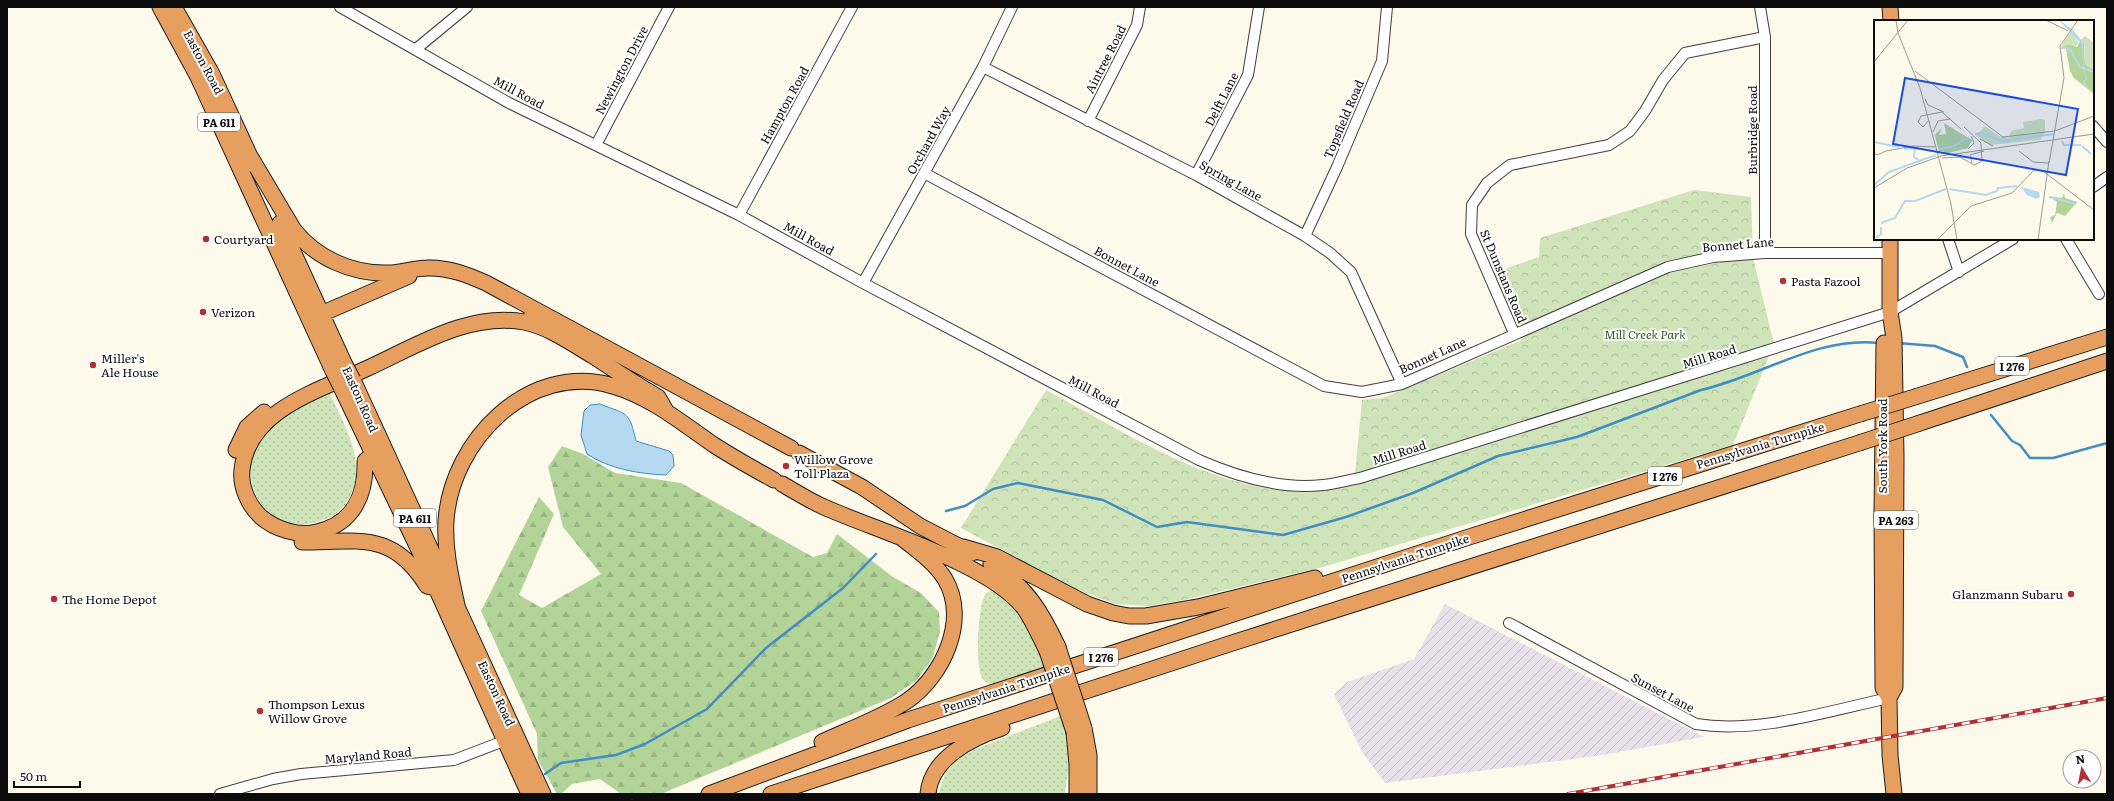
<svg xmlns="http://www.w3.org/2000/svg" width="2114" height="801" font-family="Literata,serif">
<defs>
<pattern id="industrial-furrows" width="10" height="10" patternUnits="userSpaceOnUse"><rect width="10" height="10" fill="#e9e0ea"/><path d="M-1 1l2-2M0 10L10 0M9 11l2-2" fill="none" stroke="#c7bfc8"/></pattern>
<pattern id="grass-dots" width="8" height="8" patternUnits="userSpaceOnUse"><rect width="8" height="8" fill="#cfe4b9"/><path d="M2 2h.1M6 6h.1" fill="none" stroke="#b1c29e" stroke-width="1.8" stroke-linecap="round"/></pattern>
<pattern id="forest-firs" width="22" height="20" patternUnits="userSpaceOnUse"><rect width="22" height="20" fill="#b3d499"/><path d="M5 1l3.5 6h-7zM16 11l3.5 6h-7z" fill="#99b583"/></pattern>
<pattern id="park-crowns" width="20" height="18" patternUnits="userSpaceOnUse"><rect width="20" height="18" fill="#cfe4b9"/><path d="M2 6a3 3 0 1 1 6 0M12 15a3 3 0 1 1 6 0" fill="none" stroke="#b1c29e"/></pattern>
</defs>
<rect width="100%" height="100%" fill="#fdfaec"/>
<path fill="url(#industrial-furrows)" d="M1445,604L1603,685L1704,737L1596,756L1385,783L1362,752L1334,694L1347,682L1414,659Z"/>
<path fill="url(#grass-dots)" d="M329,391C339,414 354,439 356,465C358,481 352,497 341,509C335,516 326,519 317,522C265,536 232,478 261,435C269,425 316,396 329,391Z
M994,590L1015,606L1051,668L992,685C988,683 984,682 982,678C975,665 978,611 984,597C986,593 989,591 994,590Z
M1063,715L1070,754L1065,794H938L945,774L959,758L976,749Z"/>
<path fill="url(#forest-firs)" d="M562,446L583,454L615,473L681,483L813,557L827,553L837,534L893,577L921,593L939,612L940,631L933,657L917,680L891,698L661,794H621L600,779L572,784L561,794H557L538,760L537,734L481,611L539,497L554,514L519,595L542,608L601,574L563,527L548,467Z"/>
<path fill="url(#park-crowns)" d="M1694,190L1751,197L1753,258L1774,344L1733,445L1323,567L1184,600L1150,606L1115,604L1076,589L961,528L1046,390C1127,433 1218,495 1312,491C1326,490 1340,486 1354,484L1362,400L1383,398L1522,340L1493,273L1539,257L1540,238Z"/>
<path fill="#b5d9f0" stroke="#428dc1" d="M600,404C628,415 629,411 636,441L669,451L673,455L674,466L666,475C640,474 609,469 587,454L581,435L584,411L590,405Z"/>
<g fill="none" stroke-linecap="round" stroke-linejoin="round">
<path stroke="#428dc1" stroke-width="2.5" d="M1898,343L1935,346L1963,357L1967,367
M1991,415L2012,441L2020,445L2030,458H2053L2107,443
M946,511L965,506L993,489L1018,483L1103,500L1157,527L1187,522L1283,535L1346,517L1413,493L1498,456L1577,437L1701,390C1760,377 1816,336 1879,343
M545,774L561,763L616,755L645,744L707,709L766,648L843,588L876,554"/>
<defs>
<path id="minor" d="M340,7L509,103L739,215L863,283L1199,460C1238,477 1281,490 1323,485C1336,484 1348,480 1360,478L1890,312L2013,239
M1760,7L1765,37V253
M416,49L467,7
M983,67L1196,175L1305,236L1330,253L1351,272L1402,384
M1088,121L1137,25L1140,7
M2093,126L2107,142
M596,145L669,7
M924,173L1324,386L1362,392L1402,384L1668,267L1713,257L1765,253H1890
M1196,175L1248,75L1259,7
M2093,187L2107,177
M739,215L852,7
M1305,236L1337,167L1382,61L1387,7
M1948,239L1959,272
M2066,239L2099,294
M863,283L983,67L1012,7
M1514,333L1471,234L1472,205L1487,183L1510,165L1609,145L1630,131L1645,111L1663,80L1685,53L1765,37
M1509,623L1696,724C1758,734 1828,711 1889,698
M220,794L273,779L301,774L454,760L509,739"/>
<path id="highway" d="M160,7L198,77L333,371
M174,7L212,74L254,165
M1890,7L1891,21
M250,156L294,230C316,258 352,274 388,273C401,273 414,268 427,268C448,267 468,275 486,283L791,448
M280,223L345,365
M1890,239V312L1894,338L1896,457L1895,687L1889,698L1890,755L1894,794
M321,314L409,276
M532,315L558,322
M1884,343L1882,513L1883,688L1889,698
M353,380L543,794
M341,387L418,548L529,794
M1918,396L2107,337
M1920,423L2107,361
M236,450L247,427L264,412
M799,453L862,487L920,526L972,553
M372,455L365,461C366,495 353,524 317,532C299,537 275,529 261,517C249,506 240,487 242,470C248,409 321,390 368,368C416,346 469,312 524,322C549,327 571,343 593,356C614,370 636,384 658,397L666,411
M782,484C796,492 810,501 824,507C877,531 989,563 1024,608C1033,621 1040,637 1047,651
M302,542C359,542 392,530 427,586L435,588
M963,547L997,557L1087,604L1113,613L1129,616H1146L1198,607L1315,578
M991,564C1026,586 1041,611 1058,647
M458,610C452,581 444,551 446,521C451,441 529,361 613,386C651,397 682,423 714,445C734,458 754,469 774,480
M1084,728L1089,755V794
M1074,732L1077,764V794
M822,742C850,729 881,718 907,701C943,676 969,620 945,579C935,563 918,551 903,539
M709,794L908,720L1469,537L1860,414
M771,794L1229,644L1859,443
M928,794C931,758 972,738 1002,728"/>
</defs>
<use href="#minor" stroke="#3f3f3f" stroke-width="12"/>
<use href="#highway" stroke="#1d1d1d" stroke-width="17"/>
<use href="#minor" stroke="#fff" stroke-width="10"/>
<use href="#highway" stroke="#e79f60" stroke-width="15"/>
<defs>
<path id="rail" d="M1568,794L2107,698"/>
</defs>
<use href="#rail" stroke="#af3035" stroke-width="4"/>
<use href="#rail" stroke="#fff" stroke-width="2.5" stroke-dasharray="8" stroke-linecap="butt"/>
<defs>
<path id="highway-bridge" d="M345,365L353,380
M333,371L341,387
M1860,414L1918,396
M1859,443L1920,423
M1058,647L1084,728
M1047,651L1074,732"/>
</defs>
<use href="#highway-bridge" stroke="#1d1d1d" stroke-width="17" stroke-linecap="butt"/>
<use href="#highway-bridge" stroke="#e79f60" stroke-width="15"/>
</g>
<g fill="#af3035" stroke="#fff" stroke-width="1.5">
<circle cx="206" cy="239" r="4"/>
<circle cx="1783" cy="281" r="4"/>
<circle cx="203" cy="312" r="4"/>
<circle cx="93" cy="365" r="4"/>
<circle cx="786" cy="466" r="4"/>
<circle cx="2071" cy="594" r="4"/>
<circle cx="54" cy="599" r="4"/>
<circle cx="260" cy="711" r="4"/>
</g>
<g text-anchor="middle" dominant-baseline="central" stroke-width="4" stroke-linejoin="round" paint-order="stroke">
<g fill="#fff" stroke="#555" stroke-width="1">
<rect x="198" y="113" width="42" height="18" rx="3"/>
<rect x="1995" y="357" width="34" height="18" rx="3"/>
<rect x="1648" y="467" width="34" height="18" rx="3"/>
<rect x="394" y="509" width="42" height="18" rx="3"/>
<rect x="1874" y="511" width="44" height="18" rx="3"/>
<rect x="1084" y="648" width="34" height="18" rx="3"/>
</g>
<g font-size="11" font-weight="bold" fill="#0c0c0c">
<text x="219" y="122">PA 611</text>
<text x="2012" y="366">I 276</text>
<text x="1665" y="476">I 276</text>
<text x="415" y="518">PA 611</text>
<text x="1896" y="520">PA 263</text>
<text x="1101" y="657">I 276</text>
</g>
<g font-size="12" fill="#0c0c0c" stroke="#fff">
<text transform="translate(1105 59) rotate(-63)">Aintree Road</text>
<text transform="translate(204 62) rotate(62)">Easton Road</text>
<text transform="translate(621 70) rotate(-62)">Newington Drive</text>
<text transform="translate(519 92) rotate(28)">Mill Road</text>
<text transform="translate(1221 99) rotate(-63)">Delft Lane</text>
<text transform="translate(784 105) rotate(-61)">Hampton Road</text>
<text transform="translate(1343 119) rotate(-67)">Topsfield Road</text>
<text transform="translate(1752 130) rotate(-90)">Burbridge Road</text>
<text transform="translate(928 140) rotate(-61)">Orchard Way</text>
<text transform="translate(1231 180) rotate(29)">Spring Lane</text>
<text transform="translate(809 238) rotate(29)">Mill Road</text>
<text transform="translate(1738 244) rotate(-5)">Bonnet Lane</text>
<text transform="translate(1127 266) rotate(28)">Bonnet Lane</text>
<text transform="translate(1504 276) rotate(67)">St Dunstans Road</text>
<text transform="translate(1432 355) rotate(-24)">Bonnet Lane</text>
<text transform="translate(1709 356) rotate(-17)">Mill Road</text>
<text transform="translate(1094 391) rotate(28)">Mill Road</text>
<text transform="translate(361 399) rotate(66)">Easton Road</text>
<text transform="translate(1760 445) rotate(-17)">Pennsylvania Turnpike</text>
<text transform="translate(1882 446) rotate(-90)">South York Road</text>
<text transform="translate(1399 452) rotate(-17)">Mill Road</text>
<text transform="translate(1405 558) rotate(-18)">Pennsylvania Turnpike</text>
<text transform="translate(1006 688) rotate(-18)">Pennsylvania Turnpike</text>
<text transform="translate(1663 692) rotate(28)">Sunset Lane</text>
<text transform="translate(497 693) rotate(65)">Easton Road</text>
<text transform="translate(368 755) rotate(-5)">Maryland Road</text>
</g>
<g font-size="12" fill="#0c0c0c" stroke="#fff" text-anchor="start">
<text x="214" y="239">Courtyard</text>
<text x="1791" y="281">Pasta Fazool</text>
<text x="211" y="312">Verizon</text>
<text x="101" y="358">Miller's<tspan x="101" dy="14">Ale House</tspan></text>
<text x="794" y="459">Willow Grove<tspan x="794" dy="14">Toll Plaza</tspan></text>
<text x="2063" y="594" text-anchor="end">Glanzmann Subaru</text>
<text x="62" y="599">The Home Depot</text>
<text x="268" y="704">Thompson Lexus<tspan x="268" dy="14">Willow Grove</tspan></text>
</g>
<g font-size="12" font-style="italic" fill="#2e5d22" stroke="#fff">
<text x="1645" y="334">Mill Creek Park</text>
</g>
</g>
<g transform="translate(1874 20)">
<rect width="220" height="220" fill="#fdfaec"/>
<path d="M196,11L205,23L200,28L187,27Z" fill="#cfe4b9"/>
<path d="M207,20L210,24L211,44L220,50V74L200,58L196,51L192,29H187V27L195,25L203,27ZM70,103L98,120L94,128L70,134L69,131L65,132L61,115L68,107L65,115L72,114ZM190,173L191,178L203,182L191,196L183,193L178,203L176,197L181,195L183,182L175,176L188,178Z" fill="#b3d499"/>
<path d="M211,16L220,23V50L211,44L210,24L207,20Z" fill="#d3ddbf"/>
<path d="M167,99L171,100V112L166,120L116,125L102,116L111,106L125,116L135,118L137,111L150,108L149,102Z" fill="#cfe4b9"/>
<path d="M185,0L198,9L209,22L210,50L213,58L210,63L220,73L208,63L212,58L209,49L208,25ZM147,167L165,172L166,177L162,179L153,175Z" fill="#b5d9f0"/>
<path fill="none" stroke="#b5d9f0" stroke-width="2" d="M187,28H193L197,31L206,47L220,52M101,114L107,113L128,121L180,114M188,121L190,125H207M0,122L25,127M208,126L217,134M30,129L41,128L40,137L45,140M65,129L78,127L95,117M0,165L15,152L62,135M75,169L112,175L123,171L124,168L143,166M175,177L202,184M8,204L9,202L21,198L31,181H41L72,169M2,218L7,214V207"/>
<path fill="none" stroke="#9d9b92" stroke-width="1" d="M22,0L24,13L46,68L77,184L83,220M172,0L194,11M0,42L34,0M41,51L129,117L181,111L220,96M51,79L54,85L70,92M54,101L49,107L44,102L47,96L68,92L87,109M59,112L64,101L76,99M106,119L119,126M94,129L100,123L97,116M145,131L159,142L174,143M0,133L3,135L12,131L39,126L61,127M68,138L86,137L100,145L108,141L107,123L90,107M98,143L96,135L110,131M175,143L190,58L186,26L204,0M0,168L33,148L67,136L220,114M63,220L97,186L138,173L161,149L169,151L220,190M164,220L175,141"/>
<path fill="#1d4ed8" fill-opacity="0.15" stroke="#1d4ed8" stroke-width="2" d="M31,58L204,89L192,155L19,124Z"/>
<rect width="220" height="220" fill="none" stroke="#0c0c0c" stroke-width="2"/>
</g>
<rect width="2114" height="801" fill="none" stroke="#0c0c0c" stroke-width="16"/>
<g transform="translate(2082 769) rotate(350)"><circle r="19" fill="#ffffff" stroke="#9e9e9e"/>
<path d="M0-3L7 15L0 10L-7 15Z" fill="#af3035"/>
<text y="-6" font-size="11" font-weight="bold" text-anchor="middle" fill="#0c0c0c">N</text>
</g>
<path d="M14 781v6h66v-6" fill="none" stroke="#0c0c0c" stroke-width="2"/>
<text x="20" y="781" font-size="12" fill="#0c0c0c" stroke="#ffffff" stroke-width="3" paint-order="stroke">50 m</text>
</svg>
